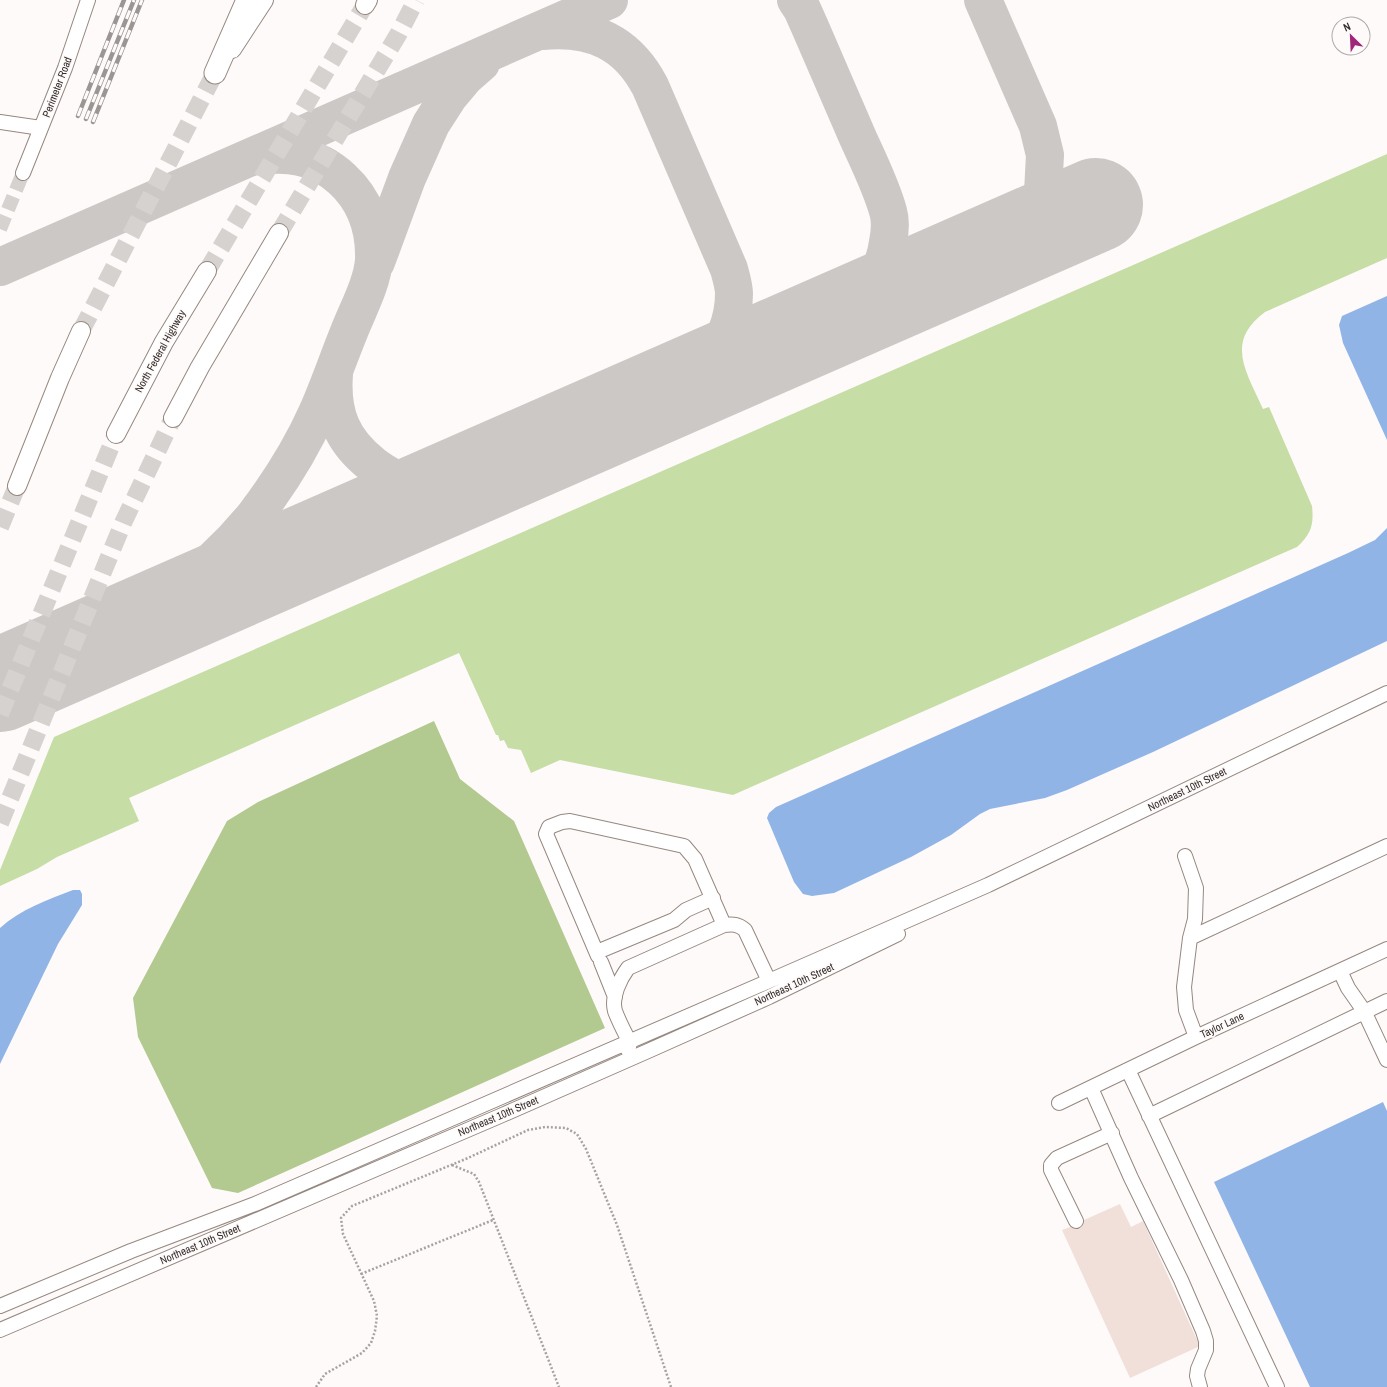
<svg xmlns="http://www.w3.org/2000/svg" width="1387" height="1387" font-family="'Archivo Narrow',sans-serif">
<rect width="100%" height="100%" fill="#fefaf9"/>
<path fill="#c6dda5" d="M1387,154V258L1265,312C1224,342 1247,373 1263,409L1269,407L1312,506C1314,525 1311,534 1297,547L733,795L560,760L531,773L521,750L508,748L504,740L500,741L498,735H496L459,653L129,798L139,821L57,857L37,869L0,886V870L54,737Z"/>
<path fill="#b2c98f" d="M434,721L460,779L514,821L605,1028L238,1193L212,1188L138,1037L133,998L227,821L258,802Z"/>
<path fill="#91b4e7" d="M1387,296V440L1343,343L1339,325L1342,316Z
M1387,528V641L1153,752L1067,790L1045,798L990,809L980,814L951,835L911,857L834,893L812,896L803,894L794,882L767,818L769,813L776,807L1348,553L1375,540Z
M73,890H80L82,894V905L58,944L0,1064V928C21,909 47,900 73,890Z
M1383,1102L1387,1111V1387H1310L1214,1182Z"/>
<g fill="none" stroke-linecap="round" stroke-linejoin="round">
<path stroke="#ccc8c6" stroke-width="38" d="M796,0L802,9L810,27C826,64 842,101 858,138C869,162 881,186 888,211C891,221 890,232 888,242C882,287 854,305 818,327
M983,0L1038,126L1045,155L1041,229
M542,31C591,26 627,42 650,86L729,269C731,277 734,286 734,294C734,320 723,348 704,366C691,378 675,387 660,396
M376,262L407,178L431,124L449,96L465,77L481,63
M0,267L609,0
M334,374C331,414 342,441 373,465C385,474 400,483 415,484C436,486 458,480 479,475
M81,649C111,631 142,615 170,595C202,572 232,544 256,514C280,482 301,449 317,413C329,386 338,359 349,332C358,309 372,284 374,260C375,229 365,200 342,179C315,154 286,152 251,157"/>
<path stroke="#ccc8c6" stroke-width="94" d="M0,685L1096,205"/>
</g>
<path fill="#f1e0da" d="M1120,1204L1131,1227L1143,1221L1198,1342V1347L1130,1378L1062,1230L1070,1227L1075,1229H1079L1083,1225L1084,1220Z"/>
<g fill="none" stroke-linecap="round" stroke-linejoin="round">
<path stroke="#d6d2d0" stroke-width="14" stroke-dasharray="14 7" stroke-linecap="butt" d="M0,229L23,173"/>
<path stroke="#d6d2d0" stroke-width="18" stroke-dasharray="18 9" stroke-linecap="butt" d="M279,233L399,33L416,0
M207,271L365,5
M81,331L215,73
M0,527L17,486
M0,714L116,434
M0,823L123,523L173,418"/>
<defs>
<path id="minor" d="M0,122L41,128
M23,173L65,68L88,0
M1185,856L1196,888L1195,919L1190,938L1184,987L1186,1010L1196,1037
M1190,938L1387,846
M597,952L674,920L686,910L713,898
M598,956L546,834L549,827L562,822L570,821L684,846L695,859L724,925
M601,962L615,997
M1340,971L1348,988L1364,1011L1387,1060
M628,1050L630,1043C625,1033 619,1022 615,1011C611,997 620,979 628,968L724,925C733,924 738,924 745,930L769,981
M1128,1070L1277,1387
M1091,1088L1131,1178L1181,1280L1203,1331L1206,1341V1350L1198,1369L1197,1376L1200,1387
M1059,1103L1196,1037L1387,949
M1149,1116L1387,1001
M1076,1221L1051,1170V1165L1057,1158L1112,1133
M0,1306L131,1251L255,1204L769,981L988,885L1387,693
M0,1330L500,1116L648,1051L769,997L898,934"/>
<path id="major" d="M365,5L368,0
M232,49L264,0
M173,418L200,367L279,233
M116,434L164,342L207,271
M17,486L60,378L81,331"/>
<path id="highway" d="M215,73L247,0"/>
</defs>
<use href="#minor" stroke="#968880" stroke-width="16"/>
<use href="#major" stroke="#968880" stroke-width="20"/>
<use href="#highway" stroke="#968880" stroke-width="23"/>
<path stroke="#a7a2a0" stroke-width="2.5" stroke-dasharray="2 2" stroke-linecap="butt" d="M452,1165L474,1174L479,1182L559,1387
M361,1274L493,1220
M316,1387L325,1374L362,1353L371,1343L375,1331L377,1316L374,1301L343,1234L341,1218L352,1206L468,1158L528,1130L545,1127L566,1128L577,1134L586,1149L617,1225L671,1387"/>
<use href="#minor" stroke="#fff" stroke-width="14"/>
<use href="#major" stroke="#fff" stroke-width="18"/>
<use href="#highway" stroke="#fff" stroke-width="21"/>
<defs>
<path id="rail" d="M78,116L124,0
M86,119L134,0
M93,122L142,0"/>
</defs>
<use href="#rail" stroke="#9b9694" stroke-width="4.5"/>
<use href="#rail" stroke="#fefaf9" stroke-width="3" stroke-dasharray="9" stroke-linecap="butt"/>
</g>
<g text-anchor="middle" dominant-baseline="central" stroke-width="3.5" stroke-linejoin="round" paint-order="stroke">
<g font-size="11" fill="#36302d" stroke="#fefaf9">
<text transform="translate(57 87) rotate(-69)">Perimeter Road</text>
<text transform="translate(160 351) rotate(-61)">North Federal Highway</text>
<text transform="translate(1187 789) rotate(-26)">Northeast 10th Street</text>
<text transform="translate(794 984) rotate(-25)">Northeast 10th Street</text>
<text transform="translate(1222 1025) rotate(-25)">Taylor Lane</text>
<text transform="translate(498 1116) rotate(-23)">Northeast 10th Street</text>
<text transform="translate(200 1244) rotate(-23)">Northeast 10th Street</text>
</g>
</g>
<g transform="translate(1351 36) rotate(336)"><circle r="19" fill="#fefaf9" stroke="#aea9a7"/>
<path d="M0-3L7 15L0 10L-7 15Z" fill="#a22579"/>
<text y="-6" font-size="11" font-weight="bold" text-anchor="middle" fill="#36302d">N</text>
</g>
</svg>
